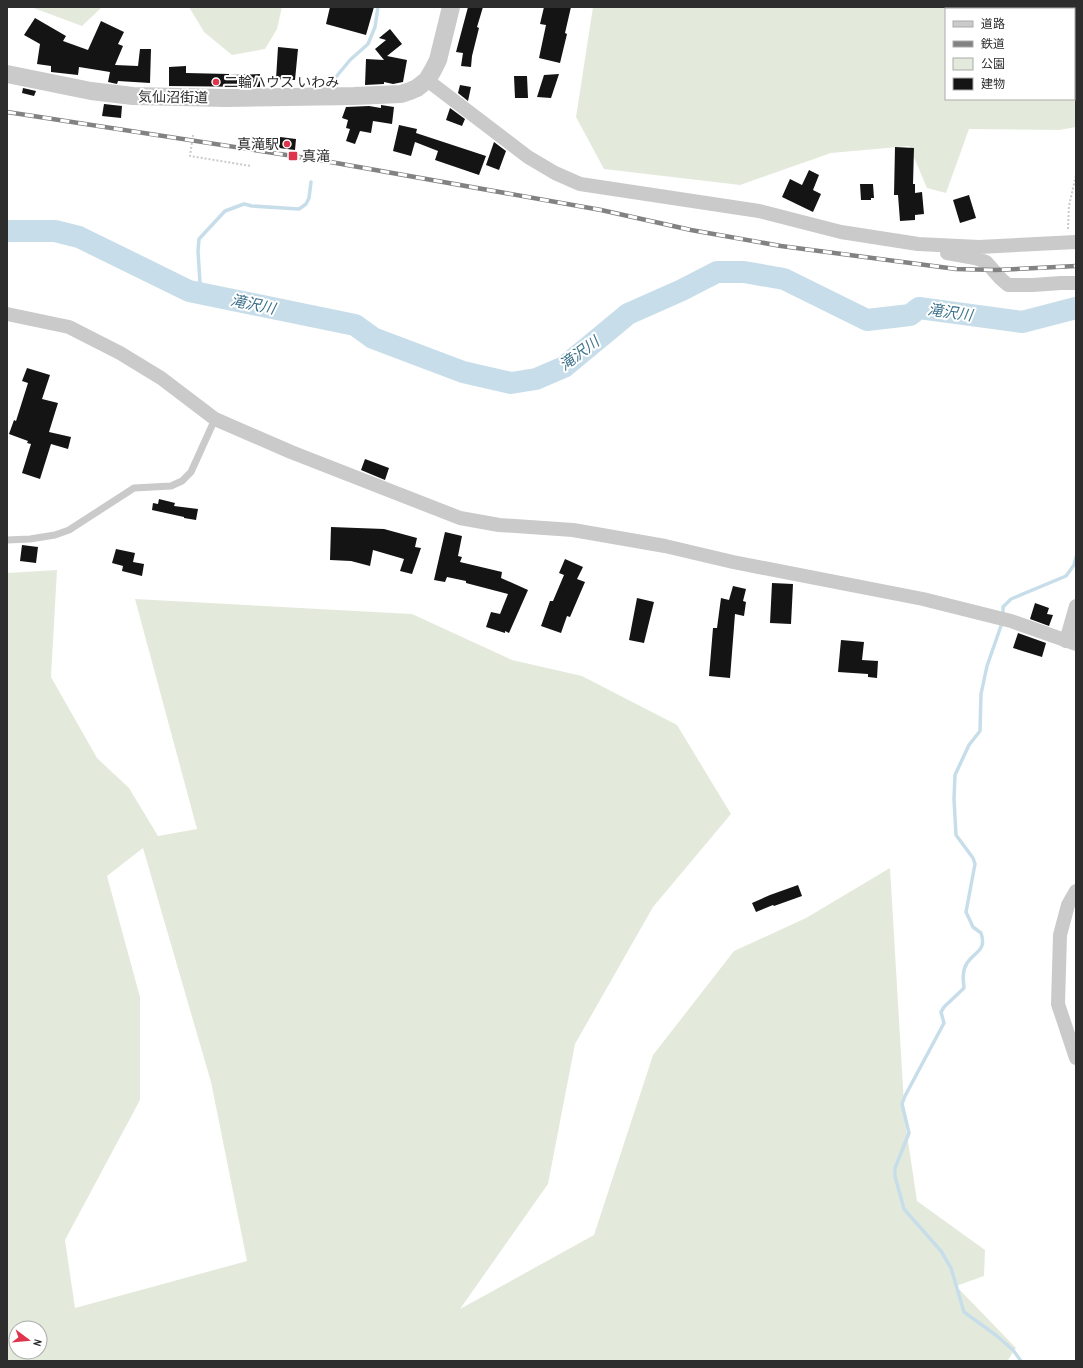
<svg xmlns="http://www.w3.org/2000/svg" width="1083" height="1368" font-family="'Archivo Narrow','Noto Sans JP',sans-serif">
<rect width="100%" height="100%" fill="#fff"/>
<path fill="#e4eadb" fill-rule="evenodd" d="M31,7H102L82,26Z
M189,7H282L277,29L265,49L232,55L204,32Z
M593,7H990L992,9H946V99H1074V52L1076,53V127L1059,130L969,129L946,193L927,188L909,146L831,153L740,185L604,169L576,117Z
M57,570L51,677L97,758L129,788L158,836L197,829L135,599L412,614L512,660L582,676L677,725L731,814L653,907L575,1044L548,1184L460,1309L594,1235L653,1055L734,951L806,918L890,868L905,1121L917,1201L985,1250L984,1276L956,1286L1016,1348L1008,1360L7,1361V573ZM143,848L211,1082L247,1261L75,1308L65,1240L140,1100V997L107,876ZM16,1328H40V1352H16Z"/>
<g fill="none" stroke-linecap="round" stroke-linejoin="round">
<path stroke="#c7deea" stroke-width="3.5" d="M326,89L350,60L368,44L375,27L378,7
M211,296L200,283L198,251L199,239L225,211L244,204L252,206L299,209L306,204L309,198L311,182
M1003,615V607L1011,599L1066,576L1074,565L1076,557
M1002,623L987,666L981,694L980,731L969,745L955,775L954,799L956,835L973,858L975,864L966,912L973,927L981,933C987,951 975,951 967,963C962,971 963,979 964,988L944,1007L941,1012L944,1023L905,1096L902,1104L909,1133L895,1168V1176L904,1209L941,1251L951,1268L964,1312L997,1336L1013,1350L1021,1361"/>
<path stroke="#c7deea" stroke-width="22" d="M7,231H55L79,237L189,291L355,325L373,338L463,372L511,383L536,379L564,367L628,314L682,290L717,272H744L784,279L867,320L910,315L919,308L1022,322L1076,308"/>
</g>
<path fill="#141414" d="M330,7H374L366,35L326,24Z
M468,7H483L477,27L479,28L472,56L471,67L461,66L463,53L456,52Z
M544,7H571L565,33L567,34L560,63L539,58L546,25L540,24Z
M35,18L66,36L63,41L88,50L101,21L124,32L118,44L123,46L115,65L138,66L140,49H151L150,83L118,81L117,84L108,82L110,72L79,67L78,75L51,72V66L37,64L40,44L24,35Z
M390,29L402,44L387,56L407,60L403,82L393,84L384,82V84L365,85L366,59L384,60L375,49L386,40L379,38Z
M278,47L298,49L295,80L276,79Z
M186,66V73L229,74V75L260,74V87L169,86V67Z
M559,74L551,98L537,97L544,75Z
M514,76H527L528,98H515Z
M460,85L471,87L468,101L458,93Z
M23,88L36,91L34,96L22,93Z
M104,104L122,106L121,118L102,116Z
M381,105L394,107L392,124L373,121L371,133L360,131L355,144L346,141L350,129L346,128L348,120L342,118L346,107L369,106L381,108Z
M450,108L465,119L462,126L446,120Z
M399,125L417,129L416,133L486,156L479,175L435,160L438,151L415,142L411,156L393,151Z
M280,137L296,139L295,150L279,148Z
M494,142L506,151L499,170L486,165Z
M895,147L914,148L913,184H915V193L922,192L924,214L915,215V220L900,221L898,195H894Z
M809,170L819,175L813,190L821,194L813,212L782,197L790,179L802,185Z
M860,184H873L874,198H871V200H861Z
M969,195L976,218L960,223L953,200Z
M27,368L50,375L42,399L58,403L49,432L71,437L68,449L51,444L40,479L22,473L31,444L27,443L28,441L9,434L14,420L16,421L28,383L22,381Z
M365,459L389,468L385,480L361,470Z
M159,499L175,503L174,506L198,509L196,520L184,518V517L152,510L153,503L158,504Z
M331,527L384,529L417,538L415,547L421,548L412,574L400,571L404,559L373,550L370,566L351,561L330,560Z
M445,532L462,536L458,556L462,557L460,562L502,572L501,578L528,590L509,633L505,631V633L486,627L491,612L500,614L508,594L466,583V581L447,577L445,582L434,580Z
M22,545L38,547L36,563L20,561Z
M116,549L135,553L133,562L144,564L142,576L122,571L123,566L112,563Z
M565,559L583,567L577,579L585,582L570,617L567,616L561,633L541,626L550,601H553L564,575L559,573Z
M772,583L793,584L791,624L770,623Z
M733,586L746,589L743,601L746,602L744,616L735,614L730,678L709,676L713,628H717L721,598L729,600Z
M637,598L654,602L644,643L629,640Z
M1035,603L1049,608L1047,614L1053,615L1049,626L1030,619Z
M1018,633L1046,643L1042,657L1013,648Z
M841,640L864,642L862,660L878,661L877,678L868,677V674L838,672Z
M798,885L802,896L774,906L773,905L756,912L752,903L770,895Z"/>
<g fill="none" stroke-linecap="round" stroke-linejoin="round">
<path stroke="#cacaca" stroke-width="2" stroke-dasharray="2 2" stroke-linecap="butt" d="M193,135L190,156L251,166
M1068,229L1069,206L1076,175"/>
<path stroke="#cacaca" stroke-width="7" d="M7,540L30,539L55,535L69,530L134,488L171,486L182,481L191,472L215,419"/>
<path stroke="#cacaca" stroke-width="14" d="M427,80L528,157L555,173L580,184L759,211L841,232L918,244L979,247L1076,242
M947,253L975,258L986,262L1001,279L1008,285H1033L1061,283H1076
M7,314L69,327L120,353L161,378L215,419L291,452L460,518L499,525L573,530L665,546L733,562L923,599L1011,621L1076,644
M1066,641L1076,606
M1076,891L1068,905L1060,935L1058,1004L1076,1058"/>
<path stroke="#cacaca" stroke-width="18" d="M1067,7L1071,9
M7,74L91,91L133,96L226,98L354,96L401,94L410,91L417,88L427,80L433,70L438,60L451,7"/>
<defs>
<path id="rail" d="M7,112L319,160L601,210L691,230L781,246L956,269L996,270L1076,266"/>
</defs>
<use href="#rail" stroke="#828282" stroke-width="4.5"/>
<use href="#rail" stroke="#fff" stroke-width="3" stroke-dasharray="9" stroke-linecap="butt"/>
</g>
<g fill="#de354c" stroke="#fff" stroke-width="1.5">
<circle cx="216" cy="82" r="4"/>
<circle cx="287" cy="144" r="4"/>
<rect x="288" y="151" width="10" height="10" rx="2"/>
</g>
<g text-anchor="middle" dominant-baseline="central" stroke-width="4" stroke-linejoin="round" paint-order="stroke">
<g font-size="14" fill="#2d2d2d" stroke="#fff" text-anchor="start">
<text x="224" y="82">二輪ハウス いわみ</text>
<text x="279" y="144" text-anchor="end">真滝駅</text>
<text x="302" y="156">真滝</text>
</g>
<g font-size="14" fill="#2d2d2d" stroke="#fff">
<text transform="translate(173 97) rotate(1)">気仙沼街道</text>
</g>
<g font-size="15" font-style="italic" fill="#3e728c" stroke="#fff">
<text transform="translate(253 304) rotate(12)">滝沢川</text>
<text transform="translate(950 312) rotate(8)">滝沢川</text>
<text transform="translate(579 353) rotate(-37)">滝沢川</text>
</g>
</g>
<rect width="1083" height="1368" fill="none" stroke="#2d2d2d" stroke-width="16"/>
<rect x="945" y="8" width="130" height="92" fill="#ffffff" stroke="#ababab"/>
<rect x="953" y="21" width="20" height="6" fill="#cacaca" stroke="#ababab"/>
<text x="981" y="28" font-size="12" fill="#2d2d2d">道路</text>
<rect x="953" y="41" width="20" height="6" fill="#828282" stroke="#ababab"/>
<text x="981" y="48" font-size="12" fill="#2d2d2d">鉄道</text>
<rect x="953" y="58" width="20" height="12" fill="#e4eadb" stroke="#ababab"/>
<text x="981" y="68" font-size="12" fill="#2d2d2d">公園</text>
<rect x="953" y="78" width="20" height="12" fill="#141414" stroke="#ababab"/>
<text x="981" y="88" font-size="12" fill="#2d2d2d">建物</text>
<g transform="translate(28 1340) rotate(106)"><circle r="19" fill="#ffffff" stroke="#ababab"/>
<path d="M0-3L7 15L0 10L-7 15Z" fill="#de354c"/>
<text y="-6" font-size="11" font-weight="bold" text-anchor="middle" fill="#2d2d2d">N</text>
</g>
</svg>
